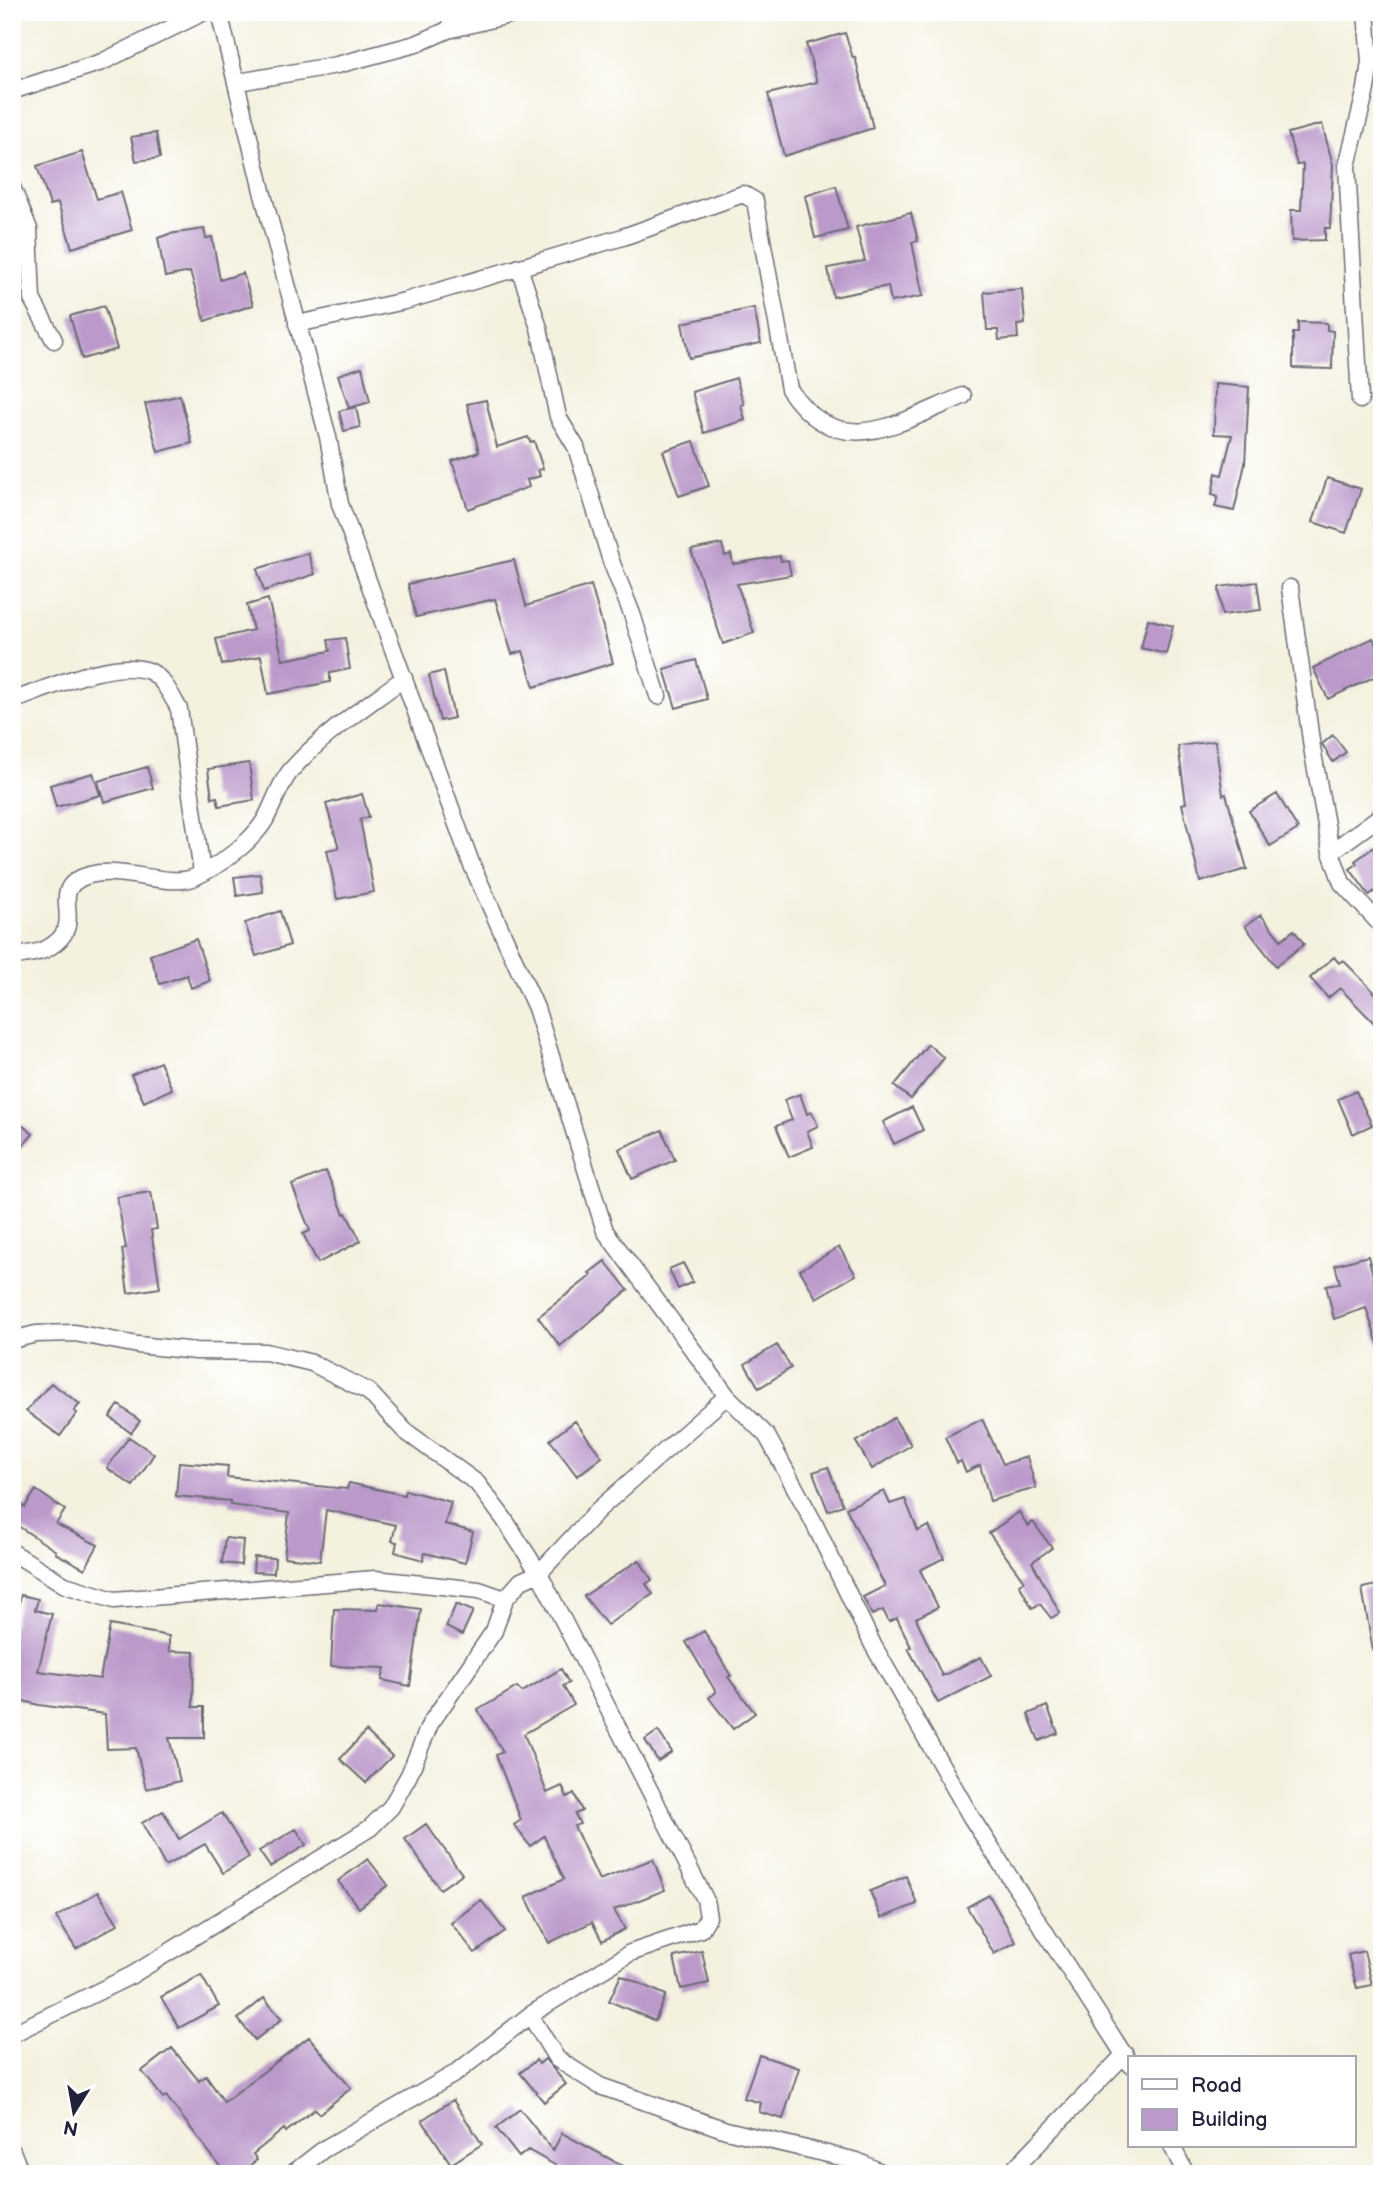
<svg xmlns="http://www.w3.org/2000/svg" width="1394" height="2186" font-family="'Balsamiq Sans',sans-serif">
<rect width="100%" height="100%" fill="#fff"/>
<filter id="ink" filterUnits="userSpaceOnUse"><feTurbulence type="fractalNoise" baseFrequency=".0143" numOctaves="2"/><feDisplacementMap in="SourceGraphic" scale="14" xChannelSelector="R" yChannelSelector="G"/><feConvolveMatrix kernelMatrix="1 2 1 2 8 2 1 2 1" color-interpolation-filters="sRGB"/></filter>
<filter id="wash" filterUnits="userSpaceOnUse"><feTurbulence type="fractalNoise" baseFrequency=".00686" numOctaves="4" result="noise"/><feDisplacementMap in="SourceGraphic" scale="28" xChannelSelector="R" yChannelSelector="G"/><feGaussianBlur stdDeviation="1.57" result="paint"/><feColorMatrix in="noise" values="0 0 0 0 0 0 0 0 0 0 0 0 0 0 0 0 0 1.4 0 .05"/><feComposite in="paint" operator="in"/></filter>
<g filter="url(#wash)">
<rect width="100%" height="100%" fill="#f4f1df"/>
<g id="blocks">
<path fill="#bb9acb" d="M845,33L853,58L855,57L873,128L784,156L768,94L817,82L806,44Z
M1322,124L1333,165L1330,228H1325V240L1292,241L1291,210H1301L1303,164L1297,165L1288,133Z
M156,133L160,158L136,161L131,137Z
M82,152L97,199L121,192L132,230L72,248L58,203L50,205L37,166Z
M836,186L848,230L815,238L805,196Z
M911,213L918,241L912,242L923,296L891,302L888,286L833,297L828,268L865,261L856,227Z
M204,229L206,238L212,237L220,280L243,273L253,305L205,321L190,272L165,277L158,238L169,234Z
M1022,289L1025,324L1017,325L1018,338L999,340L998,330H987L984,292Z
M104,306L117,349L82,359L70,316Z
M754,308L761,343L689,358L682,323Z
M1298,322L1327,323V330L1333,331L1332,369L1293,368V333H1298Z
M362,367L370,402L349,408L338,375Z
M736,378L744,404L741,405L745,420L704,433L692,392Z
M1215,384L1249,387L1245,464L1234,511L1215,507L1218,496L1212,494L1216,473L1222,475L1232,435L1214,434Z
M180,395L192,443L158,452L145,404Z
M486,400L497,447L528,437L530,442L534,441L543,469L538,470L540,476L527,480L529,487L468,509L452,461L479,452L467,404Z
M356,407L360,427L344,431L339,411Z
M694,441L709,486L679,496L663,451Z
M1327,478L1361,489L1346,533L1313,522Z
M722,544L725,556L731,554L733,564L780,556L781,561L788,560L791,575L737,584L754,633L723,644L691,550Z
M308,553L315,574L264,591L257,569Z
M514,560L526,606L591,585L613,663L534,687L523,651L512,654L495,599L416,617L408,584Z
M1257,582L1261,610L1222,615L1219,587Z
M268,599L283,660L330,651L328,640L345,638L350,669L330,673V682L268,694L261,656L222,665L216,639L253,630L247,605Z
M1148,619L1173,626L1166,654L1141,648Z
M1373,638L1382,656V673L1328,699L1313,668Z
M696,660L707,699L676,708L664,669Z
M444,671L454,718L440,721L429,675Z
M1333,735L1346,752L1333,762L1322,744Z
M1215,741L1223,795L1226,794L1247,869L1200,882L1182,804L1186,803L1178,746Z
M249,763L254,800L219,806L217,797L212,798L208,769Z
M147,767L153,788L104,802L98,781Z
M93,773L100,795L56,807L50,785Z
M362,794L369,817L360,819L374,892L337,899L327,850L339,848L326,804Z
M1277,794L1298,829L1270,846L1249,811Z
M1382,841V886L1369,895L1350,869L1357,864L1355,861Z
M260,874L263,892L237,896L234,877Z
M280,911L290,945L256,956L245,923Z
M1261,915L1281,940L1294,930L1304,944L1276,966L1245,926Z
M196,939L210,981L191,988L187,975L160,984L150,955Z
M1334,957L1339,963L1343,960L1382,1000V1031L1340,988L1328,998L1310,978Z
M928,1044L944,1058L911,1099L894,1086Z
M160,1062L172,1089L144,1102L131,1075Z
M1356,1091L1372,1125L1353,1134L1338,1099Z
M800,1094L807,1114L812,1112L818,1126L807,1131L813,1147L789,1157L776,1126L792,1120L784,1100Z
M912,1107L923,1130L894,1144L883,1122Z
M12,1117L33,1134L12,1159Z
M662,1130L675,1160L632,1179L619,1149Z
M326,1171L344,1214L346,1213L361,1241L318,1263L303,1234L310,1231L292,1185Z
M151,1192L157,1229L151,1230L160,1288L128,1293L122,1249L126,1248L117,1197Z
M839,1247L856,1275L816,1298L800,1270Z
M1368,1256L1382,1309V1343L1378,1344L1366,1308L1334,1319L1326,1285L1340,1283L1335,1265Z
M605,1261L628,1290L560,1346L538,1317L592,1275L589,1273Z
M683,1263L693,1282L678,1289L669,1269Z
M777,1345L791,1368L759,1388L745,1364Z
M51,1383L80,1404L74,1411L77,1413L60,1436L26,1411Z
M119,1405L140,1421L131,1433L110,1417Z
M894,1418L911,1445L872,1469L856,1442Z
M982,1419L1003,1464L1027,1457L1036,1488L990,1501L980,1465L966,1472L961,1461L957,1463L945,1437Z
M575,1421L602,1457L577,1476L550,1440Z
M129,1437L154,1454L133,1486L107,1468Z
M179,1462L228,1466L227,1477L347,1489L349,1483L404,1495L405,1490L451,1502L445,1524L473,1532L465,1563L425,1553L423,1560L395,1552L397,1542L392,1541L396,1525L326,1510L320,1561L284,1557L289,1513L230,1505V1501L176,1496Z
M828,1467L843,1505L828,1511L813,1472Z
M36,1490L65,1510L56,1524L98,1545L85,1569L55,1553L56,1551L12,1522V1514L19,1504L25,1507Z
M884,1491L890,1504L905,1499L918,1531L929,1526L944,1558L920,1570L938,1607L916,1618L942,1676L981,1657L991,1676L938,1703L908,1648L911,1647L897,1618L889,1622L883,1610L872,1615L863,1597L885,1586L846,1508Z
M1019,1512L1028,1526L1033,1522L1052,1548L1032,1562L1060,1613L1051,1618L1040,1604L1032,1608L1019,1584L1024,1581L989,1533Z
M225,1538L243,1540L241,1565L222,1563Z
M254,1557L275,1558L274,1573L253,1572Z
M639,1560L652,1580L646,1584L653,1594L607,1625L584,1596Z
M1382,1584V1650L1373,1651L1362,1588Z
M21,1595L38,1599L35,1610L52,1614L38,1671L100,1679L110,1625L169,1636V1651L194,1652L193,1707H204V1738H169L180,1781L146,1789L136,1748L107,1749L105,1714L39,1705L12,1698V1631Z
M379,1603L421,1609L410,1686L382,1680L385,1668L331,1666L334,1609L378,1610Z
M456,1604L473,1611L462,1635L446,1627Z
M704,1631L731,1676L728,1677L755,1713L733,1729L709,1698L716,1692L686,1642Z
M561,1669L569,1683L563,1686L574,1705L524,1734L547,1793L562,1786L567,1797L574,1793L582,1811L575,1814L580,1824L574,1826L599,1880L653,1859L665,1890L614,1910L625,1929L602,1941L592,1922L549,1943L526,1897L564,1879L544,1836L530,1846L514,1825L521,1820L496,1755L503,1752L478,1710L517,1687L522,1692Z
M1047,1706L1058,1733L1039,1741L1028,1714Z
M366,1731L392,1756L366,1783L340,1759Z
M658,1731L672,1752L658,1761L645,1740Z
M163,1811L179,1839L222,1813L249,1857L223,1873L205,1844L165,1866L142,1823Z
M426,1824L462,1874L440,1889L405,1839Z
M296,1829L306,1845L270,1867L259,1851Z
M368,1859L388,1885L359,1908L338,1881Z
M906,1876L917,1904L881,1918L870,1891Z
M98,1892L118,1924L76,1949L56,1917Z
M989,1895L1016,1942L994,1954L967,1907Z
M481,1900L505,1931L475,1953L451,1923Z
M702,1951L709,1983L681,1989L674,1957Z
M1364,1951L1372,1985L1357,1988L1348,1955Z
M201,1975L219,2006L179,2028L161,1997Z
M621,1975L666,1995L655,2021L609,2001Z
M264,1998L282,2019L255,2040L238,2019Z
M309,2037L351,2088L319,2114L315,2109L286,2132L284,2129L253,2154L257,2160L238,2174H226L166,2096L163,2098L142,2071L172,2048L199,2081L206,2076L224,2102Z
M759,2055L799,2068L783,2119L759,2112L761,2103L744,2098Z
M545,2059L566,2084L544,2102L520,2073L536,2060L539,2064Z
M453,2100L482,2144L451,2164L422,2120Z
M520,2109L553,2151L562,2133L638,2174H571L528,2150L519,2157L496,2128Z"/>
</g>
</g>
<g filter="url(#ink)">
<use href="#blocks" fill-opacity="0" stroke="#6c6a74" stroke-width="2"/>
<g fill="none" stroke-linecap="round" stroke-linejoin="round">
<defs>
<path id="minor" d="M219,12L263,195L328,437L340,504L471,863L536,1008L605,1231L727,1396L767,1436L813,1521L873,1645L971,1817L1130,2064
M448,30L521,12
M238,82L337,65L416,44L448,30L459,12
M12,91L102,62L204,12
M12,187L29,229L32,299L54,340
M519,267L539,328L558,417L576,447L611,561L632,614L658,696
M297,324L405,301L623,237L743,194L755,201L789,389C839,464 899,422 963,396
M1360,400L1347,166L1366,89L1370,62L1366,12
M1290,588L1312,748L1331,852L1342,883L1382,926
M12,701C47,689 113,658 149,671C163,677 172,697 179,709L202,873
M1331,852L1382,815
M12,957C23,954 39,954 48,948C87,926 52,897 76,881C108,859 167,890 195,877C220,865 251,843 265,820C274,804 280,782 293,768C324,733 367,706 404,678
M12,1340L36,1334L75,1333L138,1345L196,1351L266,1352L312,1363L369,1392L405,1431L477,1483L504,1519L539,1573L705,1899L708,1917L701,1929L630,1953L530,2015L456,2073L324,2149L292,2174
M12,1552L65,1585L114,1600L375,1579L479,1590L505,1599
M530,2015L557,2059L600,2086L726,2130L857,2161L885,2174
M12,2034L132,1975L370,1828L391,1807L409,1775L430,1724L494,1631L505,1599L521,1581L539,1573L598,1510L727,1396
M1172,2146L1186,2174
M12,2151L21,2174
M1009,2174L1125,2054"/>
</defs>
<use href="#minor" stroke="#6c6a74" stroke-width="19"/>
<use href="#minor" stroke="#fff" stroke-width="16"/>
</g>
</g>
<rect width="1394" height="2186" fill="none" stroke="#fff" stroke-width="42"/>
<rect x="1128" y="2056" width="228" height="91" fill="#ffffff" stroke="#a7a7b1" stroke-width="2"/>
<rect x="1142" y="2079" width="35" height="10" fill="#ffffff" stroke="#a7a7b1" stroke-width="2"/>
<text x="1191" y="2092" font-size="21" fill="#22223b">Road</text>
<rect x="1142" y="2109" width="35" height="21" fill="#bb9acb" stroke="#a7a7b1" stroke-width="2"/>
<text x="1191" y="2126" font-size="21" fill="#22223b">Building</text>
<g transform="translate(74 2112) rotate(191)" stroke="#ffffff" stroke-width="5" paint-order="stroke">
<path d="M0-5L12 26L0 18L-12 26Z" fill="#22223b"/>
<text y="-10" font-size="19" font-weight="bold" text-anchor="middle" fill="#22223b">N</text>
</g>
</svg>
